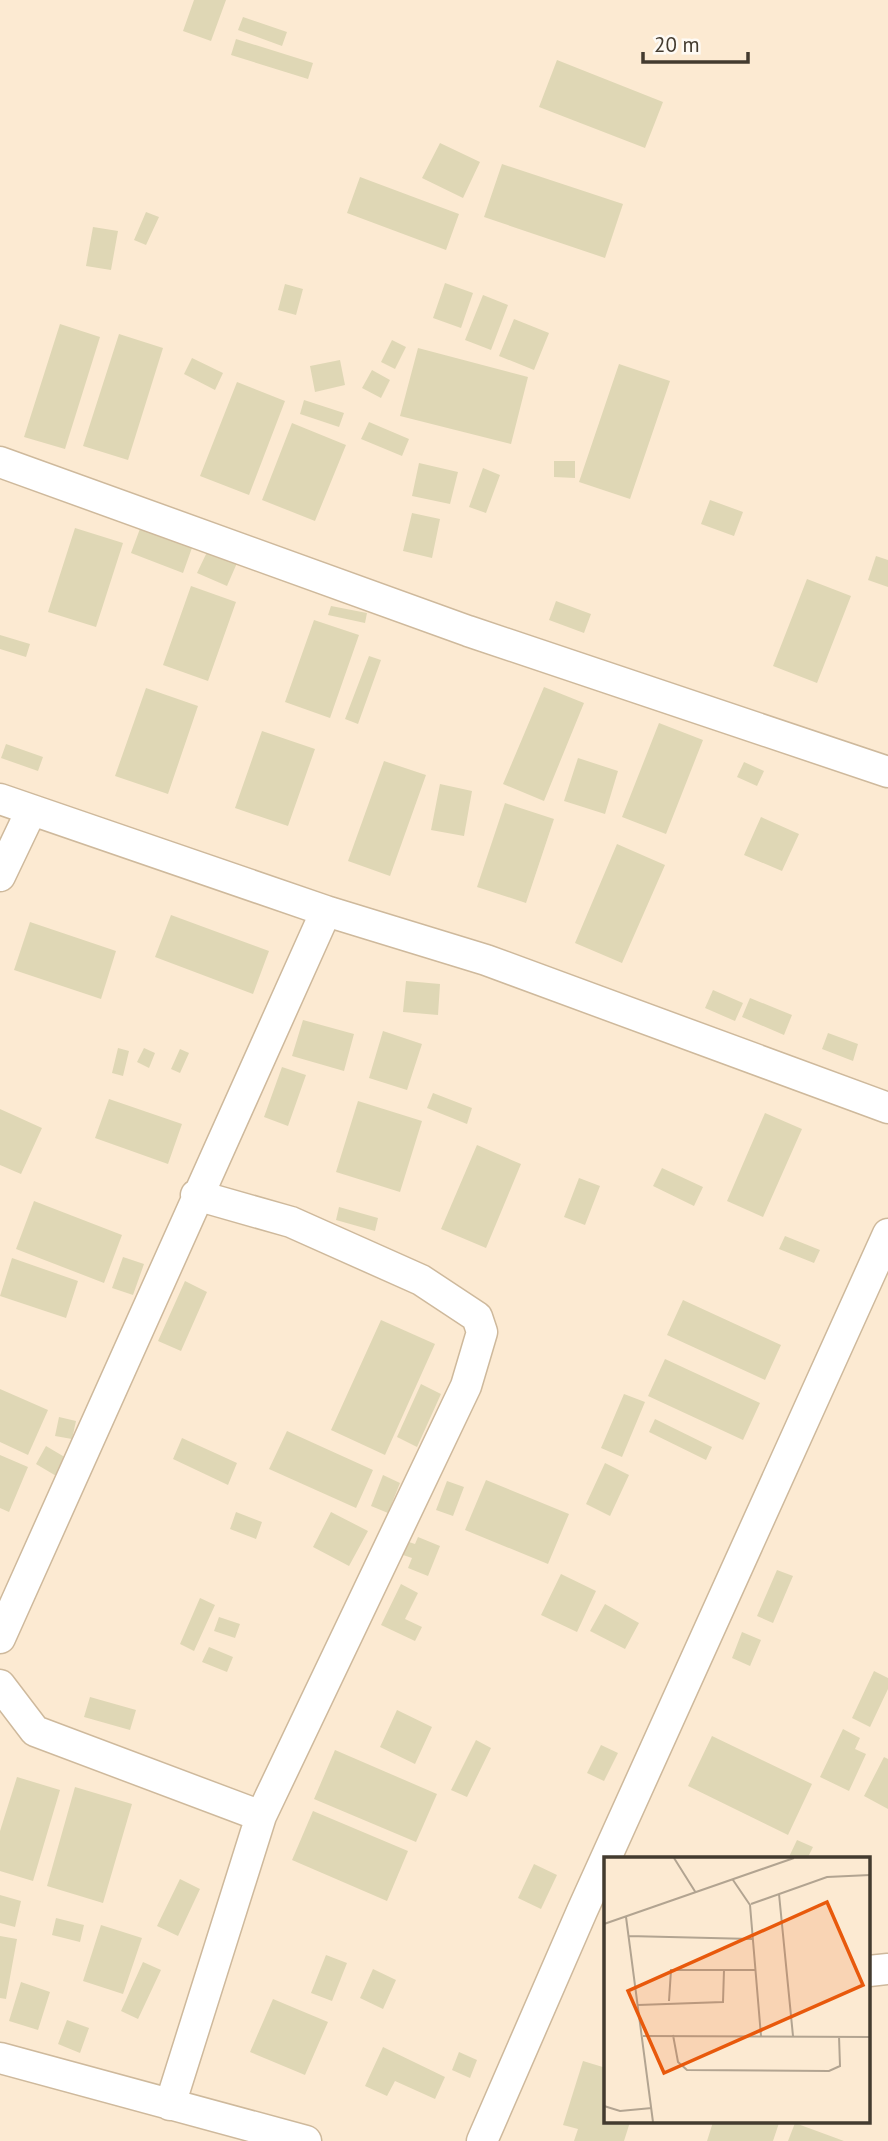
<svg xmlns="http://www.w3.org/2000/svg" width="888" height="2141" font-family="'PT Sans',sans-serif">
<rect width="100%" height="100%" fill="#fcead2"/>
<path fill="#dfd7b5" d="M194,0H226L211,41L183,31Z
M243,17L287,32L282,46L238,30Z
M236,39L313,63L308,79L231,55Z
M557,60L663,102L645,148L539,107Z
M440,143L480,162L463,198L422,178Z
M502,164L623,204L605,258L484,217Z
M360,177L459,214L446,250L347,213Z
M146,212L159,217L146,245L134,240Z
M93,227L118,231L111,270L86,266Z
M445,283L473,293L461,328L433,318Z
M285,284L303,289L296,315L278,310Z
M483,295L508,305L491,350L465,340Z
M514,319L549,333L534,370L499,356Z
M60,324L100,337L65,449L24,437Z
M119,334L163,348L128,460L83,446Z
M392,340L406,347L395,369L381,362Z
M418,348L528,377L511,444L400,416Z
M192,358L223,373L215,390L184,374Z
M340,360L345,385L315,392L310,366Z
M619,364L670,381L630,499L579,482Z
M372,370L390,380L381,398L362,388Z
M237,382L285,401L249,495L200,476Z
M304,400L344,413L339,427L300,414Z
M369,422L409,439L402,456L361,439Z
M292,423L346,445L315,521L262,500Z
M554,461H575V478L554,477Z
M419,463L458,472L450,504L412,496Z
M483,468L500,475L486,513L469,507Z
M710,500L743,512L734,536L701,524Z
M412,513L440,519L432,558L403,551Z
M141,526L193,545L183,573L131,553Z
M75,528L123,543L96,627L48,612Z
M208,550L237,563L227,586L197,573Z
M876,556L888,560V587L868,580Z
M807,579L851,596L817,683L773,666Z
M191,586L236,602L208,681L163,665Z
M556,601L591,614L584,633L549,620Z
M331,606L367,613L365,623L328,615Z
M314,620L359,635L330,718L285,702Z
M0,635L30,644L26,657L0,649Z
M369,656L381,660L358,724L345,719Z
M544,687L584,703L544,801L503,784Z
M146,688L198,706L168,794L115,776Z
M659,723L703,740L666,834L622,817Z
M262,731L315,749L288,826L235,808Z
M6,744L43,757L38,771L1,758Z
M578,758L618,771L605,814L564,801Z
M384,761L426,775L390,876L348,861Z
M744,762L764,771L757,786L737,777Z
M440,784L472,791L464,836L431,830Z
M505,803L554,819L526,903L477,887Z
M761,817L799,834L782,871L744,855Z
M617,844L665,865L622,963L575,943Z
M171,915L269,951L253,994L155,957Z
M30,922L116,951L101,999L14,970Z
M406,981L440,984L438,1015L403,1012Z
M713,990L743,1003L735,1021L705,1008Z
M750,998L792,1015L784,1035L742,1017Z
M303,1020L354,1034L344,1071L292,1056Z
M383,1031L422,1044L407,1090L369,1078Z
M828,1033L858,1044L853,1061L822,1049Z
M118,1048L129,1051L123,1076L112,1073Z
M144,1048L155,1053L149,1068L137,1062Z
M180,1049L189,1053L180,1073L171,1069Z
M282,1067L306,1075L288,1126L264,1117Z
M433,1093L472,1108L467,1124L427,1108Z
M109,1099L182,1124L168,1164L95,1138Z
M358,1101L422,1121L400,1192L336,1172Z
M0,1109L42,1128L21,1174L0,1165Z
M765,1113L802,1129L763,1217L727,1201Z
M477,1145L521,1164L486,1248L441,1229Z
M662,1168L703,1187L694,1206L653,1186Z
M579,1178L600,1186L585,1225L564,1217Z
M34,1201L122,1235L104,1283L16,1249Z
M339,1207L378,1218L375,1231L336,1220Z
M785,1236L820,1250L814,1263L779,1249Z
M123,1257L144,1264L133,1295L112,1288Z
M12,1258L78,1281L66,1318L0,1296Z
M185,1281L207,1292L181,1351L158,1341Z
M683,1300L781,1345L765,1380L667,1335Z
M381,1320L435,1344L385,1455L331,1430Z
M665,1359L760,1403L743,1440L648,1396Z
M421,1384L441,1394L417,1447L397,1437Z
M0,1389L48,1410L28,1455L0,1442Z
M624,1394L645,1402L622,1457L601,1448Z
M59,1417L76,1421L72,1439L55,1436Z
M655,1419L712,1447L706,1460L649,1432Z
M287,1431L373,1470L356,1508L269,1469Z
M182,1438L237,1463L228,1485L173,1459Z
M46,1446L73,1462L63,1480L36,1464Z
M0,1455L28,1467L9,1512L0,1508Z
M605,1463L629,1475L610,1516L586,1504Z
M383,1475L400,1483L388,1513L371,1506Z
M486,1480L569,1514L548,1564L465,1530Z
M447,1481L464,1487L453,1516L436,1510Z
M236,1512L262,1522L256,1539L230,1529Z
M331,1512L368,1531L349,1566L313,1547Z
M418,1537L440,1546L428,1576L408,1568L412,1558L403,1555L409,1542L415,1544Z
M777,1570L793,1576L773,1623L757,1616Z
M561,1574L596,1591L577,1632L541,1615Z
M401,1584L418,1593L405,1619L422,1627L415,1641L381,1625Z
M200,1598L215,1605L194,1651L180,1644Z
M605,1604L639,1623L625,1649L590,1631Z
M219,1617L240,1624L235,1638L214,1631Z
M742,1632L761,1640L750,1666L732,1658Z
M209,1647L233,1657L227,1672L202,1662Z
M874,1671L888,1678V1689L870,1727L852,1718Z
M90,1697L136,1710L130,1730L84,1717Z
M397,1710L432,1727L415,1764L380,1747Z
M843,1729L860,1738L855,1749L866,1754L849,1791L820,1777Z
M712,1736L812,1784L788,1835L688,1786Z
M476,1740L491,1748L467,1797L451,1790Z
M601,1745L618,1753L604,1781L587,1773Z
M335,1750L437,1794L416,1842L314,1799Z
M884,1757L888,1759V1809L864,1796Z
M17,1777L60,1790L33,1881L0,1871V1831Z
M75,1787L132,1804L103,1903L47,1886Z
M313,1811L408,1851L387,1901L292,1860Z
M797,1840L813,1847L807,1859H788Z
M534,1864L557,1875L541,1909L518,1898Z
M180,1879L200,1889L178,1936L157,1926Z
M0,1895L21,1901L15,1927L0,1923Z
M56,1918L84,1925L80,1942L52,1935Z
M101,1925L142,1938L123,1994L83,1981Z
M0,1936L17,1939L6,1999L0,1998Z
M326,1955L347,1963L332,2001L311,1993Z
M143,1962L161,1970L138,2019L121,2011Z
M373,1969L396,1980L383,2009L360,1998Z
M21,1982L50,1992L38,2030L9,2021Z
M273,1999L328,2022L305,2075L250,2052Z
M67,2020L89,2028L80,2053L58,2044Z
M383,2047L445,2077L435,2099L395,2081L387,2096L365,2086Z
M459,2052L477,2060L470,2078L452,2070Z
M583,2061L606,2068V2122H630L624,2141H574L578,2129L563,2125Z
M713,2122H773L779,2123L773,2141H707Z
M795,2123L844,2141H788Z"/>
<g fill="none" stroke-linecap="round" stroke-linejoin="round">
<defs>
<path id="minor" d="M0,462L468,631L888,772
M0,799L326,911L486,960L888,1108
M0,876L31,811
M0,1638L326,911
M0,1685L35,1731L261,1816
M869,1971L888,1969
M0,2058L306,2141
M170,2105L261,1816L466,1386L482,1332L477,1317L421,1280L291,1222L196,1195
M482,2141L582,1911L888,1234"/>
</defs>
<use href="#minor" stroke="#ceb99c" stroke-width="33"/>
<use href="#minor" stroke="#fff" stroke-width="30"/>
</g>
<g transform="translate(604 1857)">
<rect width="266" height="266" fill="#fcead2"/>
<path fill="none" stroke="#b2a491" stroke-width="2" d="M70,1L92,36M129,23L146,48L157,179M175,37L189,179M147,47L223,20L266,18M22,60L49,265M0,67L190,1M24,79L148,82M65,144L67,113H151M34,148L119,145L120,113M69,178L74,205L83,213L225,214L236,209L235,179M39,179L266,180M0,249L16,254L48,251"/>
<path fill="#e8590c" fill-opacity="0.15" stroke="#e8590c" stroke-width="3.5" d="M223,45L259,128L60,216L24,134Z"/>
<rect width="266" height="266" fill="none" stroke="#433b2f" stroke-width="3.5"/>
</g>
<path d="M643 52v10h105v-10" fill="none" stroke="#433b2f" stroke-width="3.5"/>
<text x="654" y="52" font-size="21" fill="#433b2f" stroke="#fefaf4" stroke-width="5" paint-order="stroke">20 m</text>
</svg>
